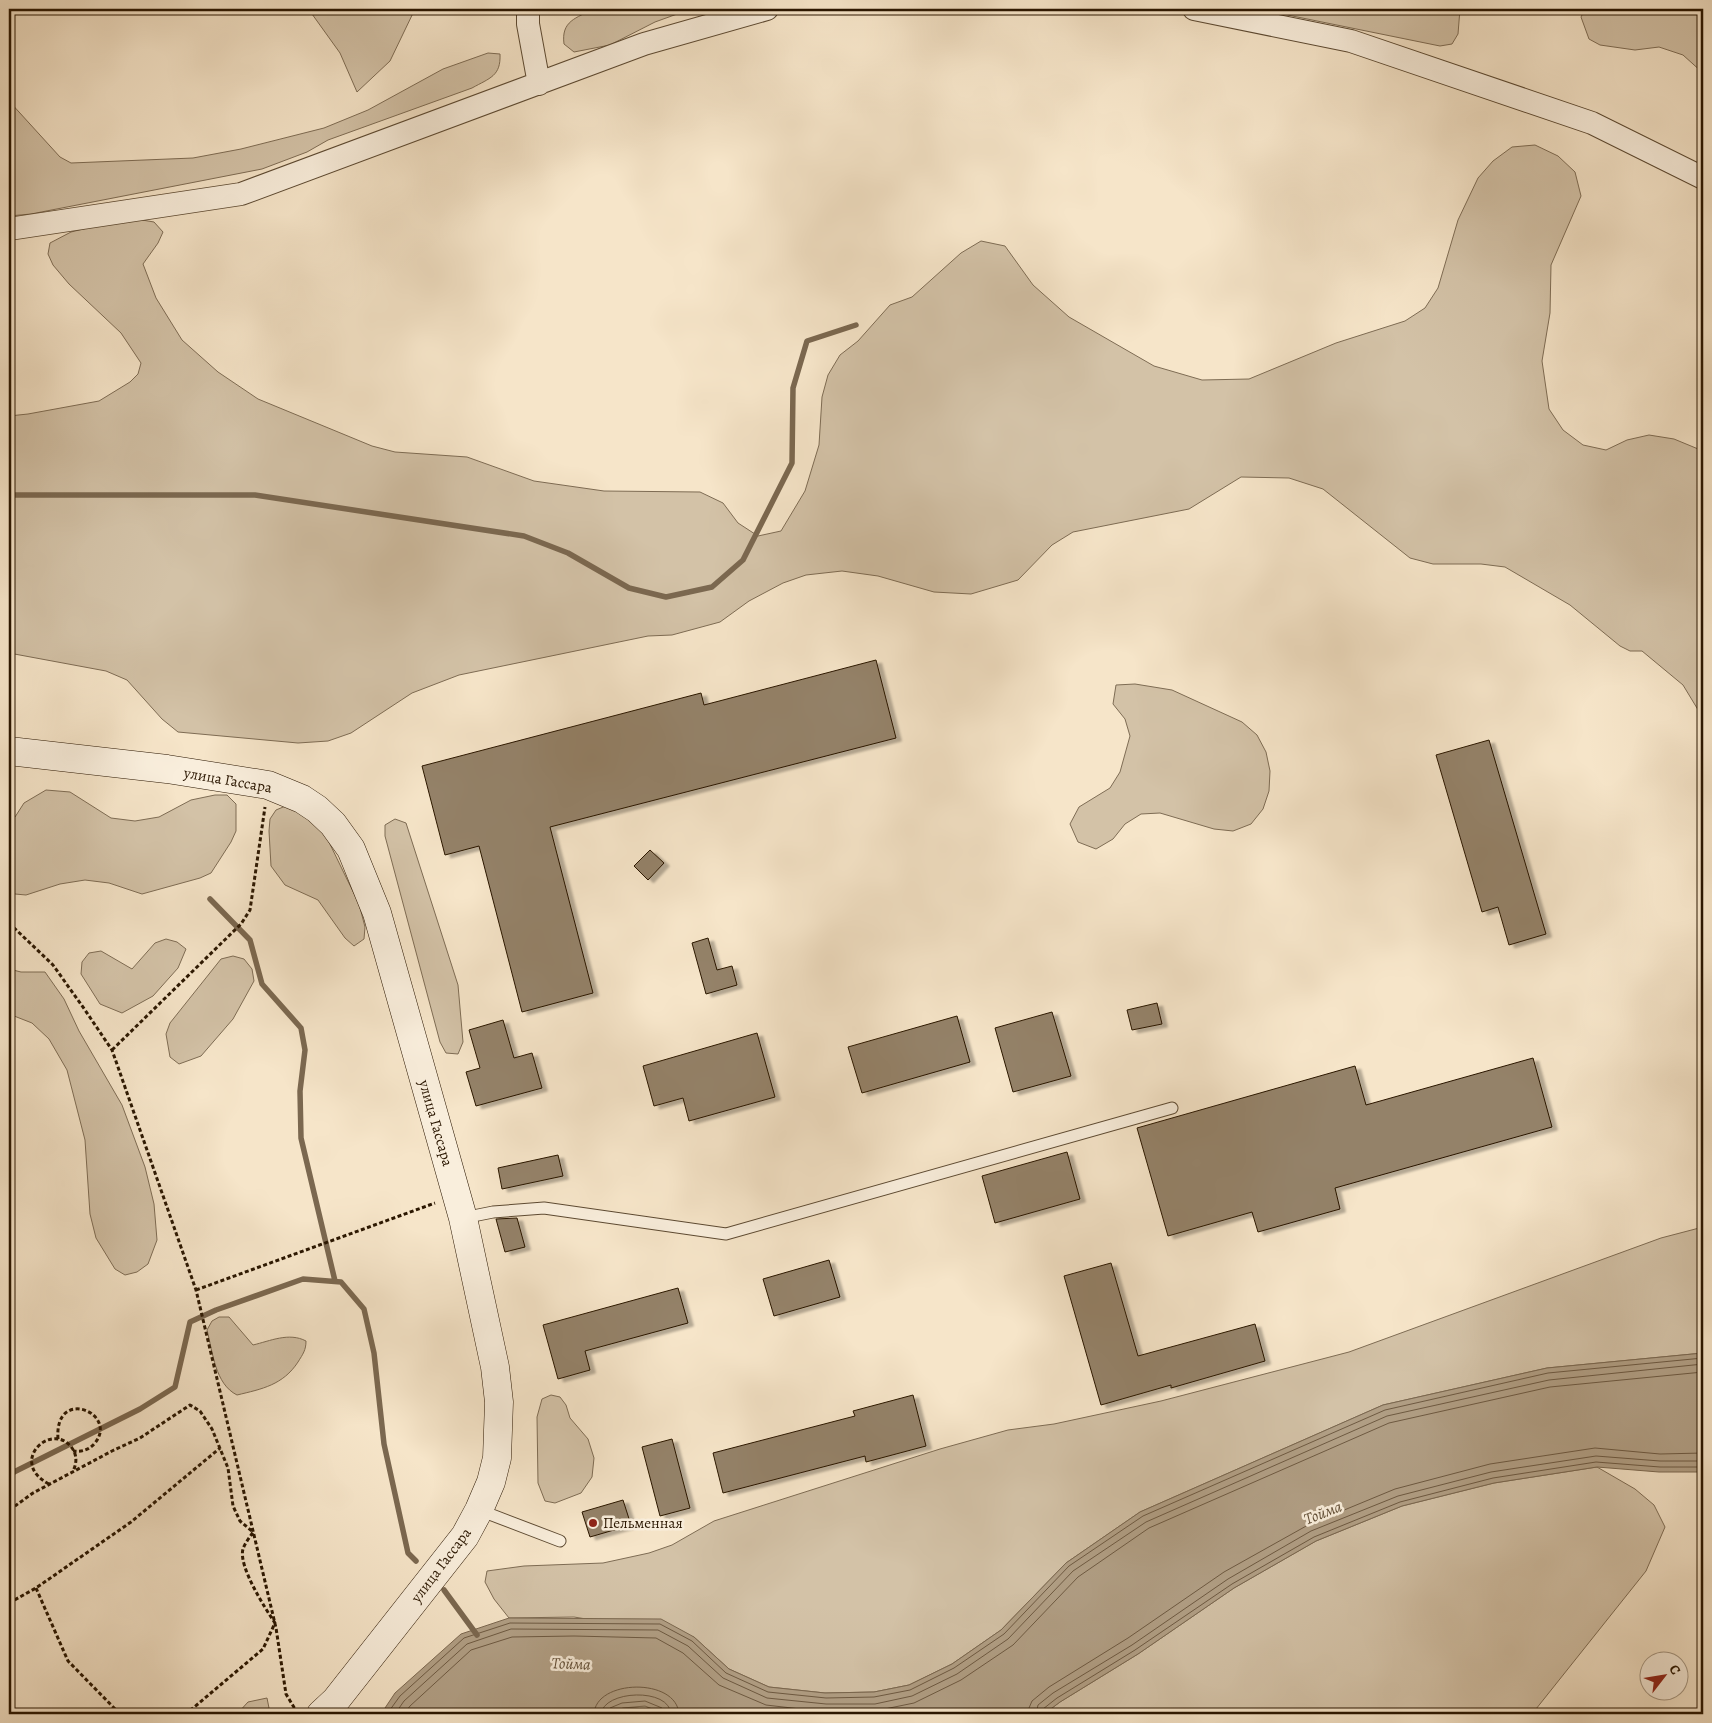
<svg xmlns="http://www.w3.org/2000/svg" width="1712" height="1723" font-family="Alegreya,serif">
<defs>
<filter id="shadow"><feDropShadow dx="5.5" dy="3" stdDeviation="1" flood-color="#0004"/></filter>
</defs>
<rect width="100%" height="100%" fill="#f6e5c9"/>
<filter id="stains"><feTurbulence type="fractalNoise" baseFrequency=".004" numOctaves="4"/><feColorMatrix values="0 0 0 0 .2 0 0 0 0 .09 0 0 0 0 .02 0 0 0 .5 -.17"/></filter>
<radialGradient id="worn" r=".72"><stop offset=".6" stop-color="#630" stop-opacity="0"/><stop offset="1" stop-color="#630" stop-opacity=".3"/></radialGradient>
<path fill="#d3c2a7" stroke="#7e6c54" d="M306,9H415L390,61L357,92L340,53L312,14Z
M594,9H691L655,22L610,45L574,52L564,44C561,21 576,18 594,9Z
M1258,9H1460L1458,34L1452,44L1440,46Z
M1585,9H1703V73L1683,55L1659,47L1635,50L1600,45L1589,39L1581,17Z
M488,53L500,54C501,76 490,78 472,88L328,140L307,152L262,169L31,214L9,216V101L60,157L71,163L193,158L241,149L324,128L368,110L443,69Z
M1535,145L1558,156L1575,172L1581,196L1551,265L1550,313L1542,361L1549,409L1563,430L1583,445L1606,450L1627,440L1649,435L1674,439L1703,451V718L1683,685L1642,651H1630L1620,646L1570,605L1505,567L1481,564H1433L1410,558L1323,489L1289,478L1241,477L1189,509L1073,532L1052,545L1018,580L971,594L934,592L878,576L842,571L806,575L783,583L749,601L720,622L672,635L648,636L459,675L412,693L351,733L328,741L298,743L178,732L162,719L127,680L106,671L9,653V416L28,414L99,401L130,382L138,374L141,363L121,333L69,284L53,265L48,254L50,243L71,232L107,223L142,220L154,222L163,232L158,243L143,264L156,298L182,340L218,372L258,399L372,446L395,452L467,457L534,481L604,491L700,492L723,503L738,523L758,536L781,531L805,491L819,445L822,397L828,375L840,355L858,341L890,305L912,297L961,253L981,241L1005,246L1033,285L1069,317L1154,366L1202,380L1249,379L1336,343L1405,321L1425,308L1438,288L1458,220L1478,178L1493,161L1512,147Z
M1135,684L1172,690L1242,722L1257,735L1266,752L1270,771L1269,791L1263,809L1251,824L1233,831L1214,829L1160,813L1141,814L1125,824L1113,839L1096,849L1078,842L1070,824L1079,807L1110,788L1120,772L1130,736L1125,719L1113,704L1116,685Z
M46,790L70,792L111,818L135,821L159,817L191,800L215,795H227L236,804V831L231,842L211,873L200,878L142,894L109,883L85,880L60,884L26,895L15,894L9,885V791L15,817L24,803Z
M288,805L298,809L327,838L359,904L365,927L364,939L354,946L345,938L318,900L285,885L271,866L269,831L270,819L276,810Z
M395,819L406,823L458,985L463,1042L458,1054L446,1053L440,1042L385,836V825Z
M166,939L177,942L186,949L178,968L153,996L122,1013L100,1004L81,974L82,962L89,953L101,951L132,969L155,943Z
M233,956L244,959L252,969L254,981L233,1019L201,1056L179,1064L170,1057L166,1034L170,1023L221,959Z
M9,969L21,972H45L64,999L79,1031L122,1105L145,1167L154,1204L157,1240L148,1264L137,1272L125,1275L115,1269L96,1238L90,1214L85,1140L67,1070L49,1039L32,1023L9,1014Z
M1703,1227V1353L1547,1368L1383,1405L1140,1512L1066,1563L1001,1630L952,1664L909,1685L874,1692L825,1693L769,1687L729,1669L694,1637L574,1617L509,1618L494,1599L485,1582L487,1571L524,1566L603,1563L649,1553L672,1545L714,1521L940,1449L1008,1430L1054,1424L1161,1401L1349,1352L1661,1238Z
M219,1317H229L253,1345C270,1341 289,1332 306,1341C306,1350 303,1354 298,1362C283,1385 262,1389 237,1395C215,1384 213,1353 207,1330L212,1321Z
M551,1395L560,1397L566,1405L570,1418L588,1439L594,1458L592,1477L581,1493L555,1503L545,1501L538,1483L537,1417L542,1399Z
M1597,1467L1635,1489L1654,1505L1665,1527L1646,1571L1532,1714H1044L1060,1702L1138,1654L1234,1588L1316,1541L1402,1506L1494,1483Z
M267,1698L269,1708L262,1714H237L248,1702Z
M645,1706L665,1714H606L623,1708Z"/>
<path fill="#b19f85" stroke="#7b6850" d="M1703,1353V1472H1659L1597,1467L1494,1483L1402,1506L1316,1541L1234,1588L1138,1654L1060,1702L1044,1714H665L645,1706L623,1708L606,1714H381L395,1693L461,1634L509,1618L661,1619L694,1637L729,1669L769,1687L825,1693L874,1692L909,1685L952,1664L1001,1630L1066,1563L1140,1512L1383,1405L1547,1368Z"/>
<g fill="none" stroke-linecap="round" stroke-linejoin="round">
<path stroke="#6e5a42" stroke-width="1" d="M387,1714L400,1696L464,1638L510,1623L660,1624L692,1641L726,1673L768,1692L826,1698L874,1697L910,1690L954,1668L1004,1634L1069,1566L1143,1516L1385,1410L1548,1373L1703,1358
M395,1714L404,1701L467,1644L511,1629L658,1630L688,1646L723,1678L767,1698L826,1704H875L912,1696L957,1674L1008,1639L1073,1571L1146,1522L1387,1416L1549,1380L1703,1364
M404,1714L410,1706L471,1650L512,1637L574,1636L656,1638L683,1653L719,1685L766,1705L826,1712L875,1711L914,1703L961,1680L1013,1645L1078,1577L1149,1528L1389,1423L1550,1387L1703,1372
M594,1714C595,1679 677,1677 679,1714
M601,1714C603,1690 670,1687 671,1714
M607,1714L610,1708L622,1703L645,1701L662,1708L665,1714
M1028,1714L1029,1708L1032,1701L1049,1687L1128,1638L1224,1572L1308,1525L1395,1489L1490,1464L1595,1448L1660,1454L1703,1453
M1036,1714L1038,1705L1053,1693L1132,1645L1228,1579L1311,1531L1398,1496L1491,1472L1596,1456L1660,1461H1703
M1042,1714L1043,1709L1057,1698L1135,1650L1232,1584L1314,1537L1400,1502L1493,1478L1596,1462L1660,1467H1703"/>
<path stroke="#7b6850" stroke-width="5.5" d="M9,495H255L524,536L568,553L629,588L666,597L712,587L743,560L792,463L793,388L807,341L856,325
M210,899L250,940L262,984L301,1028L305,1050L300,1091L301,1138L335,1281
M9,1478L14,1472L140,1409L175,1387L190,1322L216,1310L303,1279L341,1282L364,1309L374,1353L384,1444L408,1553L416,1561
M444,1590L477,1635"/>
</g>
<path fill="#948269" stroke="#2a1600" filter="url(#shadow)" d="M876,660L896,738L550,827L593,993L522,1012L479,846L445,855L422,766L701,693L704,705Z
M1489,740L1546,934L1509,945L1498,907L1482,912L1436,755Z
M650,850L664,863L648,880L634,866Z
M708,938L717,970L732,966L737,985L706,994L692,943Z
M1157,1003L1162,1024L1132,1030L1127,1010Z
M1052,1012L1071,1076L1013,1092L995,1028Z
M957,1016L970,1062L862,1093L848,1047Z
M503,1020L514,1058L532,1053L542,1088L476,1106L466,1072L480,1068L469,1030Z
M757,1033L775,1097L689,1121L683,1098L654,1106L643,1066Z
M1533,1058L1552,1127L1335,1188L1340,1209L1258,1232L1252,1212L1168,1236L1137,1128L1355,1066L1366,1105Z
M1067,1152L1080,1199L995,1223L982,1176Z
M558,1155L563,1176L502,1189L498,1168Z
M517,1218L525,1247L505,1252L496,1219Z
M829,1260L840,1297L774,1316L763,1279Z
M1111,1263L1138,1356L1255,1324L1265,1361L1171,1388V1385L1101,1405L1064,1276Z
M678,1288L688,1323L585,1351L590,1370L558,1379L543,1325Z
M913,1395L926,1446L866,1462L865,1456L723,1493L713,1453L855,1416L853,1411Z
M672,1439L690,1508L660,1516L642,1447Z
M623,1500L631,1525L590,1537L582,1512Z"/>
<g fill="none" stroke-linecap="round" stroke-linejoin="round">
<defs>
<path id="lane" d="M463,1218L493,1212L544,1208L726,1234L1172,1108
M479,1510L560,1541"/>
<path id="street" d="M528,9V24L539,84
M1194,9L1351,41L1592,123L1703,178
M9,229L241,194L644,44L767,9"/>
<path id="secondary" d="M9,751L167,769L268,785L302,799L317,809L333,824L351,849L377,913L463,1218L495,1367L499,1402L497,1458L491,1482L479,1510L465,1536L336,1700L321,1714"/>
</defs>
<use href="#lane" stroke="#5d4a32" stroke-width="13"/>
<use href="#street" stroke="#5d4a32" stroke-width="24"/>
<use href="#secondary" stroke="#2a1600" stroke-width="29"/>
<path stroke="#2a1600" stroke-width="3" stroke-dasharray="4 2.5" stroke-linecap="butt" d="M9,923L53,965L85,1010L112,1050L196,1290L276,1628L286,1694L298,1714
M112,1050L241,924L250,910L265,807
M196,1290L435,1203
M58,1439C54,1386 119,1413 95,1443C89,1450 82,1452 73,1451
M49,1484C7,1462 52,1420 72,1448C77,1455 77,1463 73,1471
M9,1518L15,1506L33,1493L112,1451L140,1438L190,1405L200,1411L212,1429L228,1468L233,1506L240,1521L253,1532C250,1537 245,1543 243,1549C238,1566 265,1608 275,1623L263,1649L186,1714
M36,1588L68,1661L120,1714
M9,1603L36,1588L131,1522L220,1448"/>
<use href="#lane" stroke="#f9eedc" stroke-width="11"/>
<use href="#street" stroke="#f9eedc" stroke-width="22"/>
<use href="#secondary" stroke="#f9eedc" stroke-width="28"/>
</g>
<circle fill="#8f2418" stroke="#f9eedc" stroke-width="2" cx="593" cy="1523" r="5"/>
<g text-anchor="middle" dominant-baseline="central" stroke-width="5" stroke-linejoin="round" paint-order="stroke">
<g font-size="15" fill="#2a1600" stroke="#f9eedc">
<text transform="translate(228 780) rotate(10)">улица Гассара</text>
<text transform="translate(436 1123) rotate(74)">улица Гассара</text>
<text transform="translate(441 1565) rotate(-53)">улица Гассара</text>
</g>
<g font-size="15" fill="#2a1600" stroke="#f9eedc" text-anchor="start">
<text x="603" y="1523">Пельменная</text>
</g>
<g font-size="16" font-style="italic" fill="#604d35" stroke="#f9eedc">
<text transform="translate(1323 1513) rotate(-21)">Тойма</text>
<text transform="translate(571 1664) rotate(2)">Тойма</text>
</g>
</g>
<rect width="1712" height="1723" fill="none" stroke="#f6e5c9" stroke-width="30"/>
<rect x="10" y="10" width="1692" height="1703" fill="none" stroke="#2a1600" stroke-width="2.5"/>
<rect x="15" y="15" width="1682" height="1693" fill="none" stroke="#2a1600"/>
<g transform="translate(1664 1676) rotate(59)"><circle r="24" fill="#f9eedc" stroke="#a69884"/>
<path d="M0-4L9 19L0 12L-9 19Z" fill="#8f2418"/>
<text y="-8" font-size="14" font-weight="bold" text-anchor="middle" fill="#2a1600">С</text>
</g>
<rect width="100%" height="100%" filter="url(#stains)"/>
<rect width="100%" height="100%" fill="url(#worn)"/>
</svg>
